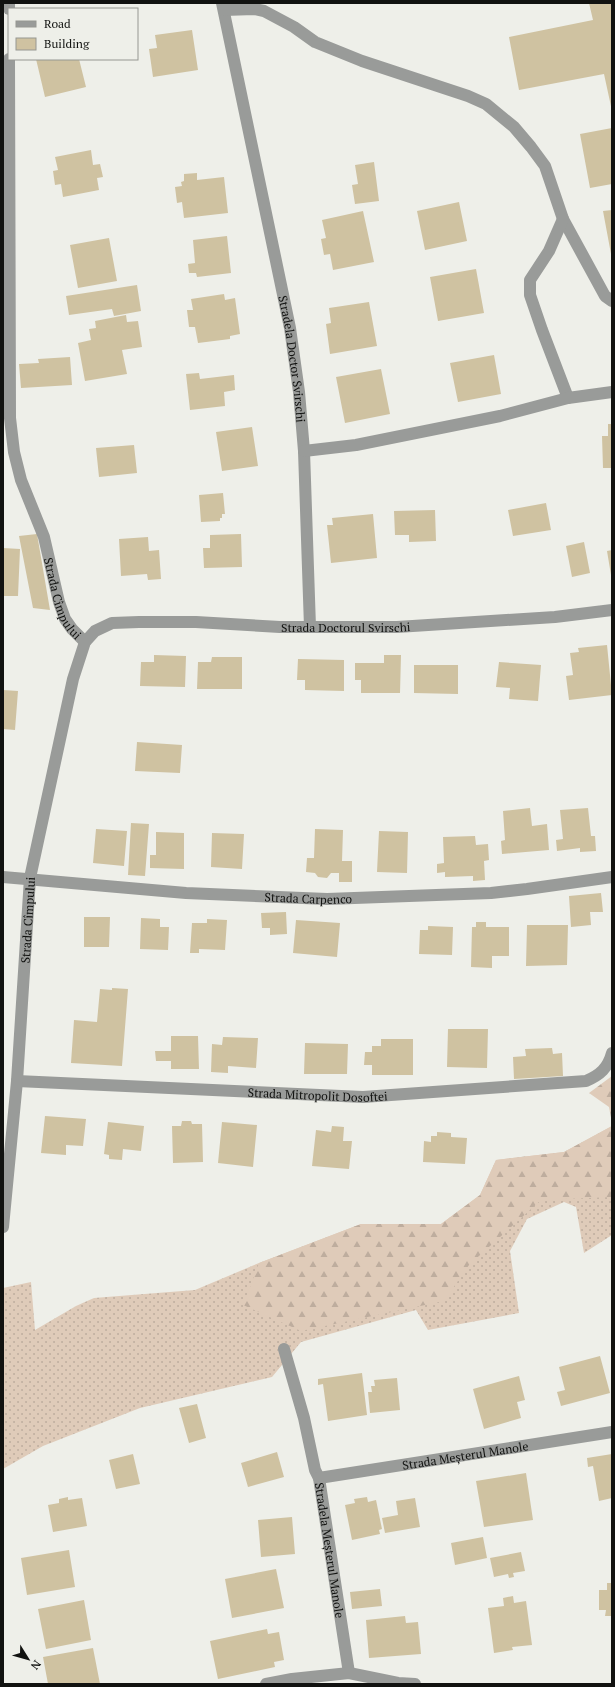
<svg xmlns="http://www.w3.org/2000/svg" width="615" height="1687" font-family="'PT Serif',serif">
<defs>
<pattern id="grass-dots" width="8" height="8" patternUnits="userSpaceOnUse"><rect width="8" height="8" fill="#dfcbb9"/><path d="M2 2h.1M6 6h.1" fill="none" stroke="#bead9e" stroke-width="1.8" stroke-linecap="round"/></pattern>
<pattern id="forest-firs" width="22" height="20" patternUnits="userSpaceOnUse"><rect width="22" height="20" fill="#dfcbb9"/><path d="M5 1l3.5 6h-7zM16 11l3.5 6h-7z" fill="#bead9e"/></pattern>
</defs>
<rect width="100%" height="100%" fill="#eeefe9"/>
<path fill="url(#grass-dots)" d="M612,1126V1235L584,1253L576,1207L564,1202L527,1219L510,1251L519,1313L428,1330L416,1310L301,1342L272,1377L140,1408L43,1446L3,1469V1288L31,1282L35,1330L76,1306L94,1298L195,1290L259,1263L361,1224H441L480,1195L496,1160L564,1152Z"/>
<path fill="url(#forest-firs)" d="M612,1076V1123L609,1107L589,1093Z
M612,1126V1197L541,1200L469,1265L444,1301L301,1331L243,1305L259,1263L361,1224H441L480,1195L496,1160L564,1152Z"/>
<path fill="#cfc2a1" d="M589,3H612V111L604,74L519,90L509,37L593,20Z
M192,30L198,70L153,77L149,49L157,48L155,35Z
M36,59H79L86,87L45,97Z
M612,128V184L590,188L580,134Z
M91,150L93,165L100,164L103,177L97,178L99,190L63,197L61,184L55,185L53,171L58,170L55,157Z
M374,162L379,201L355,204L352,185L358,184L355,165Z
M197,173V180L224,177L228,213L184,218L182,202L177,203L175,187L182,186L181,182L184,181V174Z
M459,202L467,241L425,250L417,211Z
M612,210V254H611L603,211Z
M363,211L374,262L333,270L330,254L324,255L321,239L326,238L322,220Z
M227,236L231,273L197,277L196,273H189L188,264L195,263L193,240Z
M109,238L117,281L78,288L70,245Z
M476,269L484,313L438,321L430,277Z
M137,285L141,311L114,316L112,309L69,315L66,296Z
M224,294L225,300L235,298L240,334L230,336V339L198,343L195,327H189L187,310H193L191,299Z
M369,302L377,346L330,354L326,324L331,323L329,308Z
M126,315L127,322L138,321L142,347L122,350L127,374L85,381L78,343L91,340L89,329L96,328L95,321Z
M494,355L501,394L458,402L450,363Z
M70,357L72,385L21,388L19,364L39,363L38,359Z
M381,369L390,414L345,423L336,377Z
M199,373L200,379L234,375L235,390L224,392L225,406L190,410L186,374Z
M608,424H612V468H603L602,436H608Z
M252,427L258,466L222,471L216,432Z
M134,445L137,473L99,477L96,448Z
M223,493L225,514H222V518H220V521L201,522L199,495Z
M546,503L551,530L513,536L508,510Z
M435,510L436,541L409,542V535H395L394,511Z
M373,514L377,558L331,563L327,525H333L332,518Z
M37,534L50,610L33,608L19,536Z
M241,534L242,567L204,568L203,548H210V535Z
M148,537L149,551L159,550L161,579L148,580L147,574L121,576L119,539Z
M584,542L590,573L572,577L566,546Z
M3,548L20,549L18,596H3Z
M612,550V575H611L607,551Z
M607,645L612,695L569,700L566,676L573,675L570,653L579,652L578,648Z
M154,655L186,656L185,687L140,686L141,662H154Z
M384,655H401L400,693H361V680H355V663H384Z
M212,657H242V689H197L198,662H211Z
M298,659L344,660V691L305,690V680H297Z
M499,662L541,665L538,701L509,699L510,688L496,687Z
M414,665H458V694L414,693Z
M3,690L18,691L15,730L3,729Z
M137,742L182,745L180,773L135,771Z
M530,808L532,826L547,824L549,850L502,854L501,841L505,840L503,811Z
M588,808L591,836H595L596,851L580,852V848L557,851L556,840L563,839L560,810Z
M131,823L149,824L145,876L128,875Z
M96,829L127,831L124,866L93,863Z
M315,829L343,830L342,861H352V882H339V873H331L327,878L318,877L315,873L306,872L307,858H314Z
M379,831L408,832L407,873L377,872Z
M156,832L184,833V869L150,868V855H156Z
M212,833L244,834L242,869L211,867Z
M475,836L476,845L488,844L489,860L484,861L485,880L473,881V876L445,877V872L437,873V864L444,863L443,837Z
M601,893L603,912H590L591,925L571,927L569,896Z
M286,912L287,934L270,935V928H262L261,913Z
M84,917H110L109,947H84Z
M141,918L160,919V927H169L168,950L140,949Z
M207,919L227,920L225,950L199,949V953H190L192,923H207Z
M296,920L340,923L337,957L293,953Z
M476,922H486V927H509V956H492V968L471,967L472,927H476Z
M527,925H568L567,965L526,966Z
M428,926L453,927L452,955L419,954L420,930H428Z
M112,988L128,989L122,1066L71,1063L74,1020L97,1022L100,989L112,990Z
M448,1029H488L487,1068L447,1067Z
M171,1036H198L199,1069H171V1061H156L155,1051H171Z
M223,1037L258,1038L256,1068L228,1066V1073L211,1072L212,1044L222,1045Z
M381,1039H413V1075H372V1065H364L365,1052H372V1046H381Z
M305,1043L348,1044L347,1074H304Z
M552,1048L553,1054L562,1053L563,1076L514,1079L513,1057L526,1056L525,1049Z
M45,1116L86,1119L83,1146L66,1145V1155L41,1153Z
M182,1121H191L192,1124H202L203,1162L173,1163L172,1126H181Z
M108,1122L144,1126L141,1151L123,1149L122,1160L109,1159V1155L104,1154Z
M222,1122L257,1125L253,1167L218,1163Z
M332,1126L344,1127L343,1141H352L349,1169L312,1166L316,1130L331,1132Z
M437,1132L451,1133V1137L467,1138L465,1164L423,1162L424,1141L431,1142V1136H437Z
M600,1356L610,1393L561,1406L557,1392L565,1390L559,1367Z
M362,1373L367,1415L328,1421L323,1384L318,1385V1379Z
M519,1376L525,1400L517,1402L521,1418L484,1429L473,1389Z
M397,1378L400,1410L370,1413L368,1392H372L371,1386H375L374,1380Z
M197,1404L206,1438L189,1443L179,1408Z
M277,1452L284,1477L248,1487L241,1463Z
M133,1454L140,1484L116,1489L109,1460Z
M612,1454V1498L599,1501L593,1466L588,1467L587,1458Z
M526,1473L533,1520L484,1527L476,1481Z
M68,1497V1500L82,1498L87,1526L53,1532L48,1505L59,1503V1499Z
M367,1497L368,1502L376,1500L382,1529L379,1530L380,1534L352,1540L345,1505L355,1503L354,1499Z
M415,1498L420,1527L385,1533L382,1518L398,1515L396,1501Z
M292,1517L295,1554L261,1557L258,1520Z
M483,1537L487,1558L455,1565L451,1543Z
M69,1550L75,1587L27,1595L21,1558Z
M521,1552L525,1571L513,1573L514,1577L509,1578L508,1574L494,1577L490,1558Z
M276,1569L284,1608L232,1618L225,1579Z
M607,1583H612V1616H605L606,1610H599V1590H607Z
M380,1589L382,1606L352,1609L350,1592Z
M513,1596L514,1603L526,1601L532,1645L512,1647L513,1650L494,1653L488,1608L504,1606L503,1598Z
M84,1600L91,1640L46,1649L38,1609Z
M405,1616L406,1623L418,1622L421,1654L369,1658L366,1620Z
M267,1629L268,1634L279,1632L284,1660L274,1662L275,1667L218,1679L210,1641Z
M93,1648L100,1684H48L43,1657Z"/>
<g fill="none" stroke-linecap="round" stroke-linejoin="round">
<g stroke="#999b99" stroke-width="12">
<path d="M9,3V9"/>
<path id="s1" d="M222,3L290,328L299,392L304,451L310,627"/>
<path d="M224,10L254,9L264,11L294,27L315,42L362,61L468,96L486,104L514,127L531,147L545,166L563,219L605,296L612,301"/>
<path id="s2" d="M9,59L10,418L14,452L21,480L44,537L59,602L65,619L72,629L85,642"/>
<path d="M563,219L549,251L530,280V295L542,330L568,398"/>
<path d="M304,451L356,445L500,416L568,398L612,392"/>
<path id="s3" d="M3,877L186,893L327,899L491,893L527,889L612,877"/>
<path id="s4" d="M17,1081L363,1097L586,1081C600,1075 608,1068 612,1053"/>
<path id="s5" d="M3,1227L17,1081L30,878L73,679L85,642L95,631L112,623L139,622H196L280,627H397L555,617L612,610"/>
<path id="s6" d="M284,1349L304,1418L315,1470L319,1478L349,1673"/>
<path id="s7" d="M319,1478L612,1432"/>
<path d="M266,1684L292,1679L349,1673L398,1683L415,1684"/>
</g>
</g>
<g text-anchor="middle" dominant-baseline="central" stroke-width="3" stroke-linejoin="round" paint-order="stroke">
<g font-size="12" fill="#111210" stroke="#eeefe9">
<text stroke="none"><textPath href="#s1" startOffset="363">Stradela Doctor Svirschi</textPath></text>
<text stroke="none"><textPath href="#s2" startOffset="548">Strada Cîmpului</textPath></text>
<text stroke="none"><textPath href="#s5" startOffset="860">Strada Doctorul Svirschi</textPath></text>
<text stroke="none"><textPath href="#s3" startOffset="306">Strada Carpenco</textPath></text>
<text stroke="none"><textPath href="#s5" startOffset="308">Strada Cîmpului</textPath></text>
<text stroke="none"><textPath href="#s4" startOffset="301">Strada Mitropolit Dosoftei</textPath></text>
<text stroke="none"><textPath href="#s7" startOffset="148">Strada Meșterul Manole</textPath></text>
<text stroke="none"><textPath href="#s6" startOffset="207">Stradela Meșterul Manole</textPath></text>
</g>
</g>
<rect width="615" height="1687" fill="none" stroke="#111210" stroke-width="8"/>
<rect x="8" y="8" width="130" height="52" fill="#eeefe9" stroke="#969792"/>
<rect x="16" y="21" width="20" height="6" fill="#999b99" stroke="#969792"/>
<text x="44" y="28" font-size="12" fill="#111210">Road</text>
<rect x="16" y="38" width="20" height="12" fill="#cfc2a1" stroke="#969792"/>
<text x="44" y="48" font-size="12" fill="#111210">Building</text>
<g transform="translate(28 1659) rotate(127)" stroke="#eeefe9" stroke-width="3" paint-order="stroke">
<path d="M0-3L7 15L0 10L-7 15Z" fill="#111210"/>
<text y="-6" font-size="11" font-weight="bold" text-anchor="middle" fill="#111210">N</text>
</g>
</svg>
